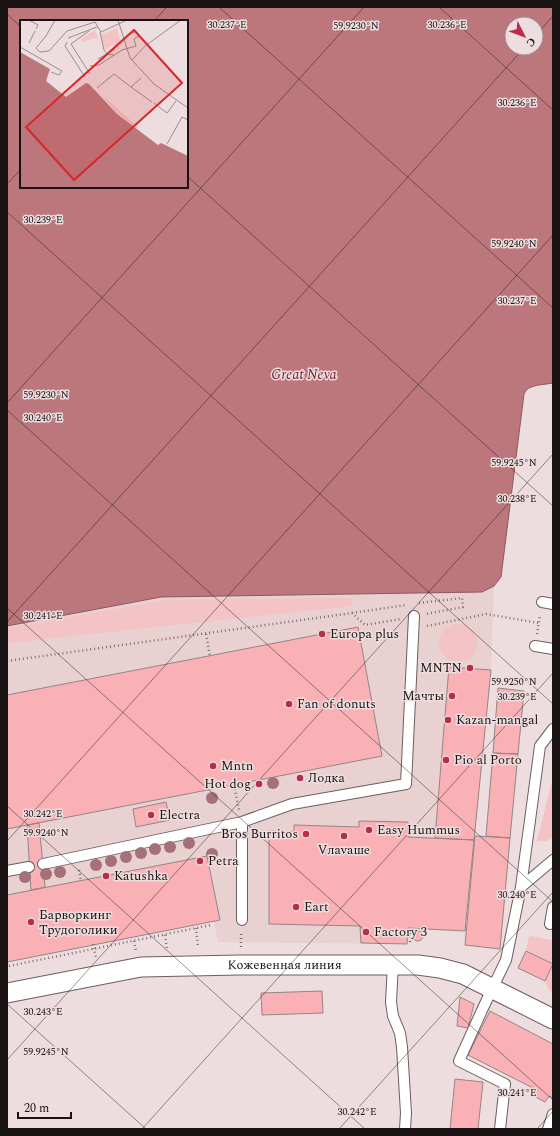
<svg xmlns="http://www.w3.org/2000/svg" width="560" height="1136" font-family="Spectral,serif">
<rect width="100%" height="100%" fill="#eeddde"/>
<path fill="#e9d0d1" d="M494,586L491,670L465,931L408,929L407,944L218,942L214,921L7,962V626L161,597L482,592Z"/>
<path fill="#f3c3c5" d="M352,598V606L7,643V628L166,600Z
M439 643a19 19 0 1 1 38 0a19 19 0 1 1-38 0Z
M553,777V838L546,841H537Z
M529,936L553,940V964L526,951Z
M553,965V992L549,990L545,981Z"/>
<path fill="#bb777c" stroke="#8a595d" fill-rule="evenodd" d="M7,7H553V383C544,385 527,384 524,394L501,577L494,586L482,592L161,597L7,626ZM21,21H187V187H21ZM512,24H536V48H512Z"/>
<path fill="#fab1b6" stroke="#948586" d="M358,627L382,756L7,829V695Z
M449,667L491,670L474,840L435,838Z
M498,688L524,691L518,754L493,753Z
M493,753L518,754L510,838L486,836Z
M166,802L170,820L136,827L133,809Z
M359,821L408,822V837L474,840L465,931L408,928L407,944L361,943L360,926L269,924V831L294,832V825L359,827Z
M39,823L45,887L31,890L27,825Z
M475,836L510,838L500,949L465,945Z
M207,856L220,920L7,962V895Z
M413 936a5 5 0 1 1 10 0a5 5 0 1 1-10 0Z
M526,951L553,964L545,981L518,968Z
M322,991L323,1013L262,1015L261,993Z
M460,997L474,1004L468,1028L457,1026Z
M490,1011L553,1044V1098L549,1096L545,1102L532,1095L535,1089L468,1055Z
M455,1079L483,1082L478,1129H450Z"/>
<g fill="none" stroke-linecap="round" stroke-linejoin="round">
<defs>
<path id="service" d="M542,602L553,604
M535,646L553,649
M242,822L292,804L406,784L414,616
M43,864L242,822V920
M7,871L29,867
M521,887L553,860
M550,924L553,907
M393,964L391,1002L393,1016L400,1033L402,1047L406,1113L405,1129
M500,1129L505,1084L459,1061L483,1008L506,960L521,887L540,746L553,729
M548,1129L553,1114"/>
<g id="minor">
<path id="s1" d="M7,993L141,967L240,965H418L440,968L463,974L553,1019"/>
</g>
</defs>
<use href="#service" stroke="#6c5e5f" stroke-width="12"/>
<use href="#minor" stroke="#6c5e5f" stroke-width="21"/>
<path stroke="#7c7172" stroke-width="2.5" stroke-dasharray="1 3" stroke-linecap="butt" d="M419,603L462,598L463,607L426,614
M352,613L406,605
M427,626L486,614L539,623
M206,634L210,656
M537,634L540,615
M7,661L352,613L365,625L401,619
M234,785L239,810
M79,870L81,881
M196,928L198,947
M165,935L167,949
M134,941L136,951
M410,942L411,929
M93,944L96,958
M241,947V933
M9,966L211,925"/>
<use href="#service" stroke="#fff" stroke-width="10"/>
<use href="#minor" stroke="#fff" stroke-width="19"/>
</g>
<g fill="#a57079">
<circle cx="273" cy="783" r="6"/>
<circle cx="212" cy="798" r="6"/>
<circle cx="189" cy="843" r="6"/>
<circle cx="170" cy="847" r="6"/>
<circle cx="155" cy="849" r="6"/>
<circle cx="141" cy="853" r="6"/>
<circle cx="212" cy="854" r="6"/>
<circle cx="126" cy="857" r="6"/>
<circle cx="111" cy="861" r="6"/>
<circle cx="96" cy="865" r="6"/>
<circle cx="60" cy="872" r="6"/>
<circle cx="46" cy="874" r="6"/>
<circle cx="25" cy="877" r="6"/>
</g>
<path fill="none" stroke="#191314" stroke-width="1" stroke-opacity="0.45" d="M219,7L553,308M439,7L553,110M7,14L21,27M154,21L167,7M536,35L553,16M187,176L553,506M7,184L21,169M7,212L553,704M7,403L364,7M7,410L553,902M7,608L553,1100M7,622L524,48M7,806L365,1129M7,841L553,235M7,1004L146,1129M7,1060L553,454M142,1129L553,673M339,1129L553,892M537,1129L553,1111"/>
<g fill="#bc2b48" stroke="#eeddde" stroke-width="1.5">
<circle cx="322" cy="634" r="4"/>
<circle cx="470" cy="668" r="4"/>
<circle cx="452" cy="696" r="4"/>
<circle cx="289" cy="704" r="4"/>
<circle cx="448" cy="720" r="4"/>
<circle cx="446" cy="760" r="4"/>
<circle cx="213" cy="766" r="4"/>
<circle cx="300" cy="778" r="4"/>
<circle cx="259" cy="784" r="4"/>
<circle cx="151" cy="815" r="4"/>
<circle cx="369" cy="830" r="4"/>
<circle cx="306" cy="834" r="4"/>
<circle cx="344" cy="836" r="4"/>
<circle cx="200" cy="861" r="4"/>
<circle cx="106" cy="876" r="4"/>
<circle cx="296" cy="907" r="4"/>
<circle cx="31" cy="922" r="4"/>
<circle cx="366" cy="932" r="4"/>
</g>
<g text-anchor="middle" dominant-baseline="central" stroke-width="3" stroke-linejoin="round" paint-order="stroke">
<g font-size="13" fill="#191314" stroke="#eeddde" text-anchor="start">
<text x="330" y="634">Europa plus</text>
<text x="462" y="668" text-anchor="end">MNTN</text>
<text x="444" y="696" text-anchor="end">Мачты</text>
<text x="297" y="704">Fan of donuts</text>
<text x="456" y="720">Kazan-mangal</text>
<text x="454" y="760">Pio al Porto</text>
<text x="221" y="766">Mntn</text>
<text x="308" y="778">Лодка</text>
<text x="251" y="784" text-anchor="end">Hot dog</text>
<text x="159" y="815">Electra</text>
<text x="377" y="830">Easy Hummus</text>
<text x="298" y="834" text-anchor="end">Bros Burritos</text>
<text x="344" y="850" text-anchor="middle">Vлаvаше</text>
<text x="208" y="861">Petra</text>
<text x="114" y="876">Katushka</text>
<text x="304" y="907">Eart</text>
<text x="39" y="915">Барворкинг<tspan x="39" dy="15">Трудоголики</tspan></text>
<text x="374" y="932">Factory 3</text>
</g>
<g font-size="13" fill="#191314" stroke="#eeddde">
<text stroke="none"><textPath href="#s1" startOffset="280">Кожевенная линия</textPath></text>
</g>
<g font-size="14" font-style="italic" fill="#6e1b2a" stroke="#eeddde">
<text x="304" y="374">Great Neva</text>
</g>
</g>
<g transform="translate(20 20)">
<rect width="168" height="168" fill="#eeddde"/>
<path d="M97,8L101,23L98,25L99,29L93,25L85,30L81,15ZM75,10L78,20L75,18L62,22L61,19ZM82,75L118,107L117,109L97,93Z" fill="#f3c3c5"/>
<path d="M0,32L30,49L26,61L46,77L66,63L69,64L97,94L138,125L141,123L168,136V168H0Z" fill="#bb777c"/>
<path fill="none" stroke="#998c8d" stroke-width="1" d="M9,0L18,5L16,9M35,0L26,16L16,28L20,32L29,31L47,11L75,2M98,0L110,38L134,64L168,88M75,2L81,12L107,0M69,11L51,24L70,54M80,12L84,30L87,34L94,35M48,18L77,7M47,22L45,26L65,57M9,23L15,11M0,27L42,51L39,55L31,52M78,39L95,29M112,40L125,26L161,0M70,46L79,45L102,30L116,26L114,19L119,16L116,11L112,13M121,58L111,67L132,82M77,68L94,54L111,67M134,83L147,93L156,81M147,124L162,97L168,100"/>
<path fill="#d62828" fill-opacity="0.15" stroke="#d62828" stroke-width="2" d="M114,10L162,63L54,160L6,107Z"/>
<rect width="168" height="168" fill="none" stroke="#191314" stroke-width="2"/>
</g>
<g font-size="10" text-anchor="middle" fill="#191314" stroke="#eeddde" stroke-width="3" stroke-linejoin="round" paint-order="stroke">
<text x="227" y="28">30.237°E</text>
<text x="447" y="28">30.236°E</text>
<text x="356" y="29">59.9230°N</text>
<text x="517" y="106">30.236°E</text>
<text x="43" y="223">30.239°E</text>
<text x="514" y="247">59.9240°N</text>
<text x="517" y="304">30.237°E</text>
<text x="46" y="398">59.9230°N</text>
<text x="43" y="421">30.240°E</text>
<text x="514" y="466">59.9245°N</text>
<text x="517" y="502">30.238°E</text>
<text x="43" y="619">30.241°E</text>
<text x="514" y="685">59.9250°N</text>
<text x="517" y="700">30.239°E</text>
<text x="43" y="817">30.242°E</text>
<text x="46" y="836">59.9240°N</text>
<text x="517" y="898">30.240°E</text>
<text x="43" y="1015">30.243°E</text>
<text x="46" y="1055">59.9245°N</text>
<text x="517" y="1096">30.241°E</text>
<text x="357" y="1115">30.242°E</text>
</g>
<rect width="560" height="1136" fill="none" stroke="#191314" stroke-width="16"/>
<g transform="translate(524 36) rotate(132)"><circle r="19" fill="#eeddde" stroke="#998c8d"/>
<path d="M0-3L7 15L0 10L-7 15Z" fill="#bc2b48"/>
<text y="-6" font-size="11" font-weight="bold" text-anchor="middle" fill="#191314">С</text>
</g>
<path d="M18 1112v6h53v-6" fill="none" stroke="#191314" stroke-width="2"/>
<text x="24" y="1112" font-size="12" fill="#191314" stroke="#eeddde" stroke-width="3" paint-order="stroke">20 m</text>
</svg>
